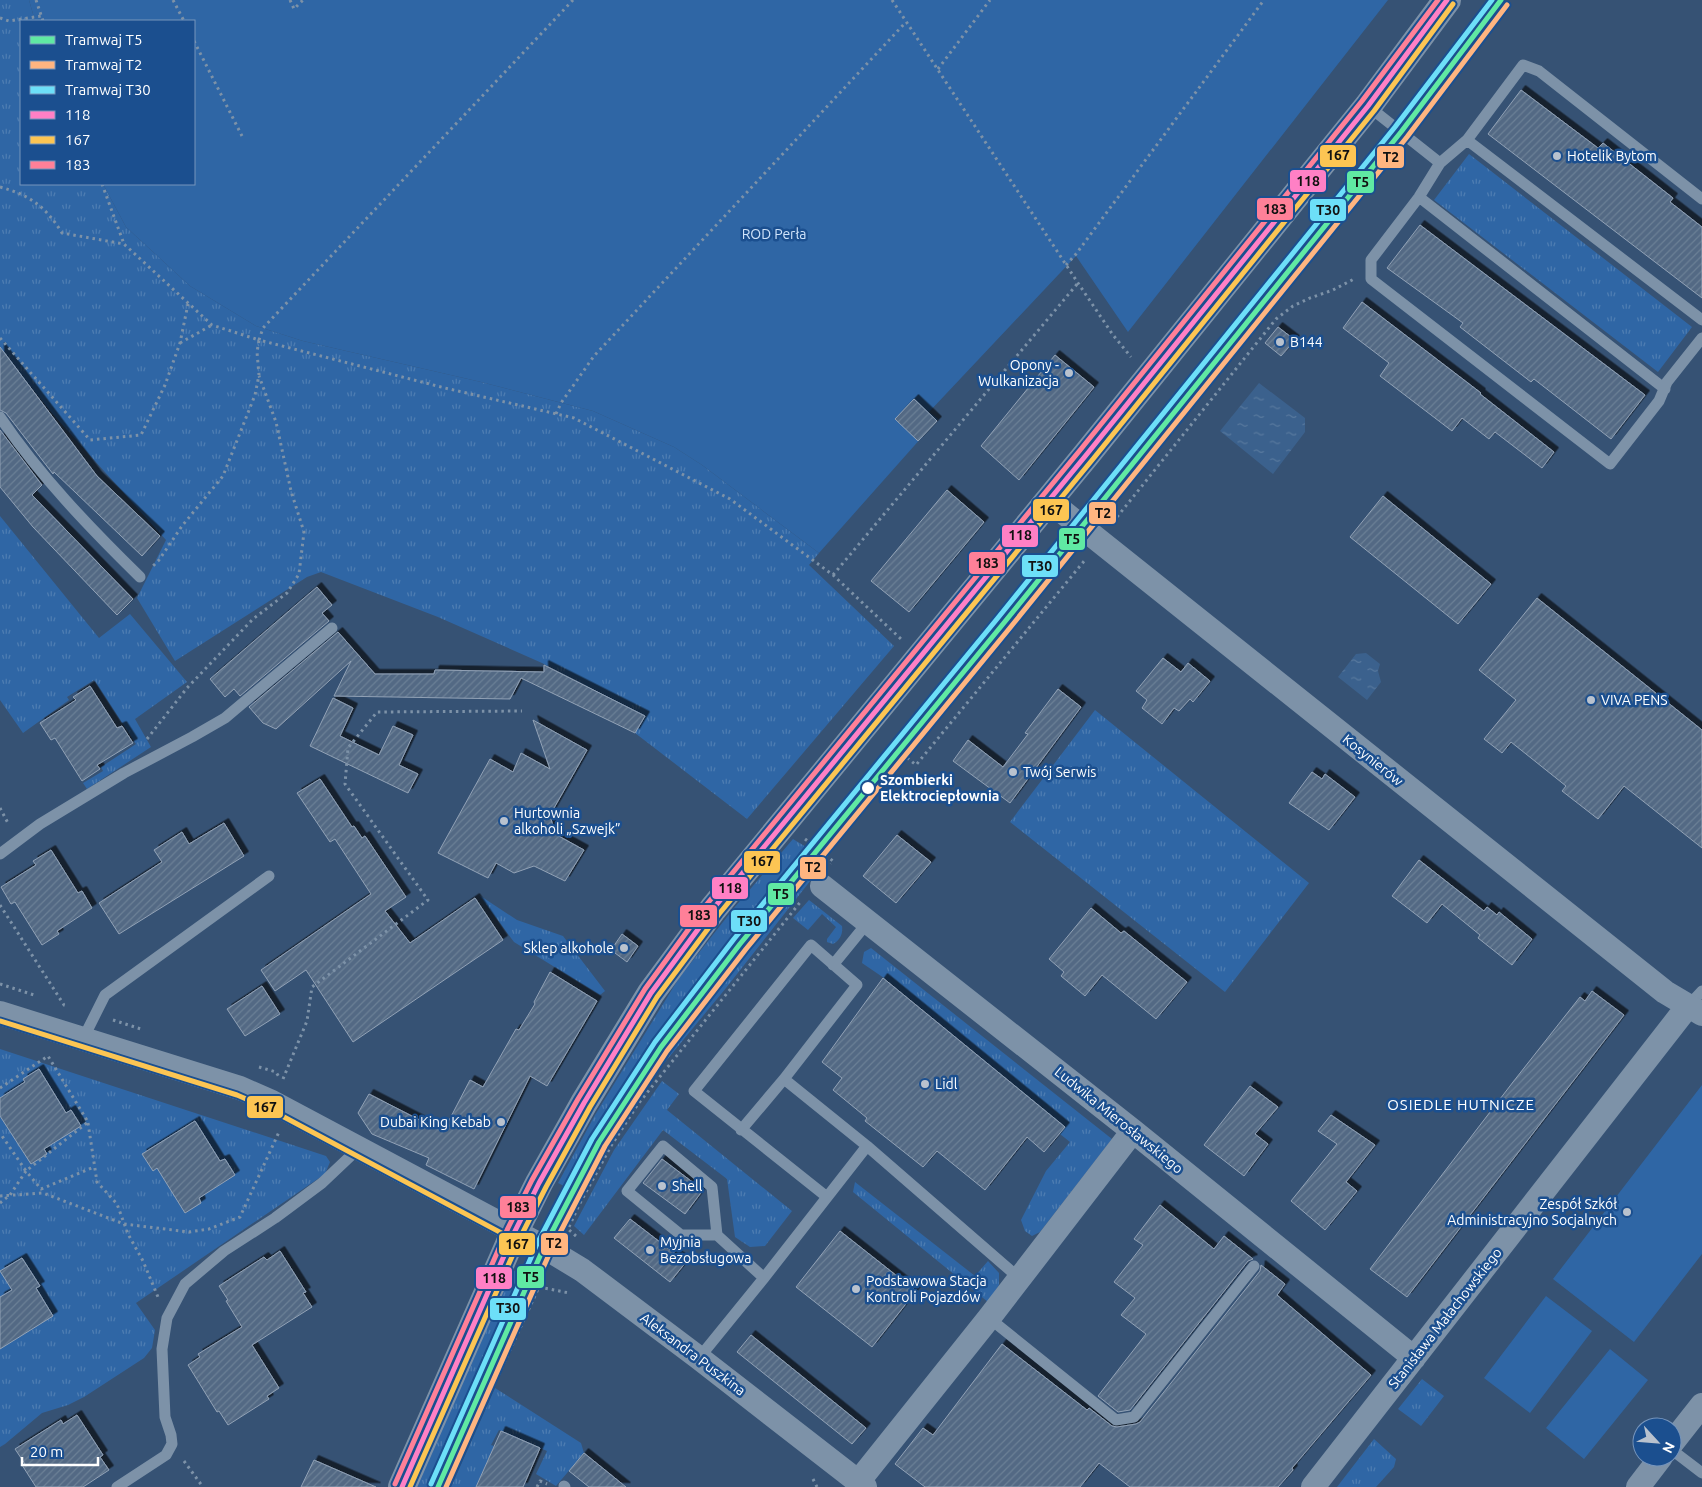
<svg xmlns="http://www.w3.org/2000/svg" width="1702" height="1487" font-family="Ubuntu,sans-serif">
<defs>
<pattern id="grass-tufts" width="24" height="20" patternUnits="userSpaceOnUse" patternTransform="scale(1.25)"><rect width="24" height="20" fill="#2f66a5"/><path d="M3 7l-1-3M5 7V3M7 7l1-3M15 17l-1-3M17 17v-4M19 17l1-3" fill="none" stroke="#4e7db2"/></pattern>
<pattern id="water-ripples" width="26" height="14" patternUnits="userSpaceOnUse" patternTransform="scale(1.25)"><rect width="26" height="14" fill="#3b618d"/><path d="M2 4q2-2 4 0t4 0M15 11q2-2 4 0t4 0" fill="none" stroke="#58799e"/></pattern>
<pattern id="building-hatch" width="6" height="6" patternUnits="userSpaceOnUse" patternTransform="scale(1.25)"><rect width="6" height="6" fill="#526984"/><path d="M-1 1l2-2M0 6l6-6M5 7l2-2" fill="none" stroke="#6c8096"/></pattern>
<filter id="shadow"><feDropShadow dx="4.5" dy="-4.5" stdDeviation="0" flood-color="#0009"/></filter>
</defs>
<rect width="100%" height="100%" fill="#365274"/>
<path fill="url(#grass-tufts)" d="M0,0H29L35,21H21V184H103L126,227L190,286L256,326L303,341L481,382L593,411L674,447L702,465L819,553L809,565L894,646L747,819L635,733L644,716L542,663L438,617L321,572L307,577L175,661L137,598L166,540L51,412L0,349Z
M1469,154L1692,327L1658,372L1434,200Z
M0,516L99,638L130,614L187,682L135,719L151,747L87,789L83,783L103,771L101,767L136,744L94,680L67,697L69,700L23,733L0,700Z
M1095,710L1309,883L1225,992L1010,822Z
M793,839C803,845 819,854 822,866L726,988L642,1090L603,1150L582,1189L578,1193L558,1183L595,1115L679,978L734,908Z
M479,895L517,920L563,936L605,991L600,995L514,942Z
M809,900L842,926C843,934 840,940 833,944L827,942V939L836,927L822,914L808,930L793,918Z
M871,948L1112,1139L1040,1232L1032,1236L1025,1231L1021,1220L1046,1171L1070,1142L1060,1134L1065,1127L884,978L862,963L864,952Z
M0,1049L326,1156L330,1162L325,1174L136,1303L155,1330L152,1348L144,1358L84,1397L68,1405L42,1413L5,1444L0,1447Z
M662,1081L679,1094L667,1110L792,1211L765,1246L750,1247L735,1237L727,1179L663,1130L584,1235L574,1226L614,1150Z
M855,1182L975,1276L988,1261L999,1273V1285L988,1302L853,1192Z
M531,1265L542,1269L444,1487H416L510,1273L522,1267Z
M1422,1379L1444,1396L1421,1426L1398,1409Z
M495,1388L581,1443L584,1453L556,1486L536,1474L547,1451L499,1430L491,1445L494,1446L476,1487H451Z
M1374,1439L1396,1459L1394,1467L1376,1487H1337Z"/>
<path fill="#2f66a5" d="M29,0H1388L1128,332L1076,256L929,412L938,419L819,553L702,465L674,447L593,411L481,382L303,341L256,326L190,286L126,227L103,184H194V21H35Z
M1702,1085V1254L1634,1342L1553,1279Z
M1546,1296L1592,1331L1530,1413L1484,1378Z
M1610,1349L1648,1380L1584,1459L1546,1428Z"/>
<path fill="url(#water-ripples)" d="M1259,383L1305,418V432L1273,474L1220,431Z
M1366,653L1380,664L1378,671L1381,682L1367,700L1338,677L1356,654Z"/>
<path fill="url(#building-hatch)" stroke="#92a2b6" filter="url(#shadow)" d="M1521,90L1598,148L1603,143L1673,198L1670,202L1702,227V298L1488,134Z
M1420,225L1645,395L1611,439L1534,379L1531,382L1460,327L1463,323L1387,268Z
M1362,302L1481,393L1480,394L1554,452L1542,468L1495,432L1489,439L1462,418L1452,431L1380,376L1389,363L1343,328Z
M1278,327L1295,340L1281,356L1265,343Z
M0,347L97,476L160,536L142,556L54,472L53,474L6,413L0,410Z
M1055,355L1094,387L1019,480L981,446Z
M914,399L937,421L918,441L895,419Z
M0,430L42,485L32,495L133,599L117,615L33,527L0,487Z
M947,490L984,522L909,612L871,581Z
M1383,496L1491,584L1458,624L1350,537Z
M317,587L332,605L322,613L329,621L240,696L234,689L225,697L210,679Z
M1537,598L1702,730V848L1624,786L1598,819L1562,791L1566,786L1511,742L1502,753L1484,739L1516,700L1479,670Z
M338,632L375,674H434L435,670L544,672V665L645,716L635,733L521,678L510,699L334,696L351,661L276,729L263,723L249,707Z
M1163,658L1181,672L1188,663L1210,681L1193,702L1190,699L1179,711L1174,708L1162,724L1142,708L1147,700L1136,691Z
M90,686L117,728L122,726L133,743L97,765L100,769L82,781L55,738L51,740L40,723L76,700L73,697Z
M1058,689L1081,707L1010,803L953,761L968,740L1003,767L1028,734L1025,733Z
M333,698L353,708L340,736L379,755L393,726L413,735L399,765L418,774L408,793L310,746Z
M533,720L587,750L550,815L555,834L584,850L565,881L534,866L514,873L496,863L488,878L438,853L490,759L513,772L521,753L550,769Z
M1312,772L1322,779L1325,774L1355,797L1329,830L1289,803Z
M320,779L352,827L354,826L362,838L365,836L406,897L385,911L410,943L475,898L503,940L353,1042L306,970L275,991L261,970L371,894L335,839L330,842L297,793Z
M224,823L244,856L119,934L99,903L162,862L154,850L182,832L189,844Z
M897,835L931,862L896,903L863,876Z
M51,850L78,893L82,891L92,908L57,931L59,934L42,945L15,902L11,904L1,887L36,865L33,861Z
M1419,860L1484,911L1487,907L1497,915L1499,912L1532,939L1512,965L1478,938L1480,935L1442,904L1427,923L1392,896Z
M1091,908L1121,933L1124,931L1187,982L1156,1019L1102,975L1085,996L1061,976L1064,972L1049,959Z
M622,934L638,946L627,962L611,950Z
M550,972L597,1001L547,1086L530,1076L474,1189L426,1165L429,1158L372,1134L358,1113L369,1094L443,1132L470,1080L483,1087L516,1029L519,1030L535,1004L534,1002Z
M883,978L1065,1127L1044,1152L1027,1137L985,1190L937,1151L923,1167L865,1121L867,1118L833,1090L842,1078L822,1062Z
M262,986L280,1014L245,1036L227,1009Z
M1592,991L1624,1015L1407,1297L1370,1269L1513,1082L1580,997L1585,1001Z
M39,1069L66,1113L71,1110L81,1126L44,1149L47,1154L31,1164L0,1116V1098L25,1082L23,1079Z
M1250,1086L1278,1107L1255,1134L1268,1144L1244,1176L1204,1145Z
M1331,1115L1375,1145L1346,1182L1357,1191L1325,1230L1291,1201L1337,1144L1318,1131Z
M195,1121L220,1161L225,1159L235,1175L199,1198L201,1203L185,1213L157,1168L153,1171L142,1154Z
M662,1159L703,1190L685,1214L643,1183Z
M1160,1205L1214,1249L1224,1236L1253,1259L1248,1261L1130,1410L1118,1412L1098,1396L1146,1334L1121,1315L1135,1298L1114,1282L1143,1245L1134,1239Z
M630,1219L686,1262L670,1282L614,1238Z
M840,1231L916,1291L872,1347L796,1287Z
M280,1251L306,1292L303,1293L312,1307L252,1345L279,1388L267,1396L269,1399L228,1425L219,1411L217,1412L188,1365L200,1357L198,1354L242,1327L226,1301L228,1300L219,1286L264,1257L267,1260Z
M22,1258L40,1286L36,1288L53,1316L0,1349V1297L12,1290L0,1271Z
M1261,1265L1285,1284L1277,1295L1371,1375L1292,1468L1293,1470L1278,1487H1130L1099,1463L1080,1487H925L895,1464L923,1428L933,1435L1002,1344L1087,1410L1089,1408L1112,1426L1117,1427L1136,1424L1140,1422L1260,1271Z
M751,1335L866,1428L852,1444L737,1352Z
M77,1415L103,1455L100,1457L109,1470L83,1487H36L22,1465L25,1464L15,1449L61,1420L63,1424Z
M501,1431L540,1448L523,1487H476Z
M584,1453L626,1487H589L569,1471Z
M314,1460L376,1487H301Z"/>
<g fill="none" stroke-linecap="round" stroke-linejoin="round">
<path stroke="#7d92a8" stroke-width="3" stroke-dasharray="2.5 4" stroke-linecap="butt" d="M36,0L43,21
M173,0L184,21
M290,0L294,9L303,0
M573,0L263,328L259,340L445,388L574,418L730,499L833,575L902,640
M892,0L1078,283L1113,335L1131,357
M0,18L9,21L41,16
M194,41L242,136
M938,69L990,0
M102,184L124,244
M0,187C30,195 46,207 62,233L124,244L212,325L259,340L257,352L259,375L255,395L223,476L182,526L159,560L153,566
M1066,265L1076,254L1264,0
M0,338L90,440L141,435L165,385L180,343L188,304
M180,343L212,325
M556,414L561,403L594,356L906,22
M1113,522L1276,319L1293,306L1310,298L1333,290L1354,279
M833,575L1078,283
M147,739L187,688L253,619L287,593L299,574L304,532L291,491L276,422L259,376
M0,808L9,825
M805,839L833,861L831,864
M825,855L905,756L916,765L1085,560
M0,905L64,1005L67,1006
M0,984L37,996
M113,1020L141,1029
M259,1067L276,1072L279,1077
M283,1079L307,1021L312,987L428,900L345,784L348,748L377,712L522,711
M0,1088L48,1056L88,1122L26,1171L0,1133
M88,1123L97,1182L117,1204L128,1234L143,1261L158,1297
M562,1195L579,1205
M0,1196L43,1193L124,1224L189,1232L209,1229L240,1217L279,1132
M0,1203L10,1195L26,1171L41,1189L94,1167
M576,1236L568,1229L579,1205L611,1146L638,1104L802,900
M539,1287L569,1293
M184,1461L203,1487
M813,1479L817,1487
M447,1487L544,1276
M537,1487L540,1481L547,1484"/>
<path stroke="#7d92a8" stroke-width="11" d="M1368,106L1440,163
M1467,140L1702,320
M1419,197L1665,389
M1702,199L1539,71L1523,65L1467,140L1440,163L1419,197L1371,260V279L1610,464L1659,401L1667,382L1702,338
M0,417C40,476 89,527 140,577
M0,854L40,824L124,773L192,737L225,718L332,628
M833,965L868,922
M1688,1006L1702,991
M83,1039L105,995L269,876
M741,1130L784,1079
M827,1197L694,1091L811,945L857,985L784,1079L867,1146
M717,1235L712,1187L663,1146L627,1191L681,1235H717L764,1278
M989,1318L1116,1420L1134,1417L1254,1266
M699,1358L764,1278L867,1146L1019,1278
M1672,1450L1702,1473
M564,1486L565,1487
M117,1487L166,1455L172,1444L171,1435L165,1417L162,1349L167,1318L185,1284L224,1251L275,1218L322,1183L359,1148"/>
<path stroke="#7d92a8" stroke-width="24" d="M1048,500L1665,992L1702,1014
M822,886L1133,1131L1414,1358
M0,1013L240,1088L272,1102L544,1247L582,1270L699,1358L865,1487
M1672,1443L1702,1405
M858,1482L989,1318L1133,1131
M1313,1487L1688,1006
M1638,1487L1661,1457"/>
<path stroke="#7d92a8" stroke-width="28" d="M402,1487L515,1231L539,1183L584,1103L651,993L713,909L1087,454L1368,106L1447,0"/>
<defs>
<path id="bus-1" d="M402,1487L515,1231L539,1183L584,1103L651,993L713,909L1087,454L1368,106L1447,0"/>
<path id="bus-2" d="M0,1021L237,1095L269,1109L511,1238
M410,1487L522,1234L546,1187L590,1107L657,997L719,914L1093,459L1374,111L1453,4"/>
<path id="bus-3" d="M395,1484L508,1228L532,1180L578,1099L645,989L707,904L1081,449L1362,101L1438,0"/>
</defs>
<use href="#bus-1" stroke="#1b4f8f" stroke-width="9"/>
<use href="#bus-2" stroke="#1b4f8f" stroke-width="9"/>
<use href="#bus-3" stroke="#1b4f8f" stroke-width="9"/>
<use href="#bus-1" stroke="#ff80c5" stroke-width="5"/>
<use href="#bus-2" stroke="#fcc553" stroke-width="5"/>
<use href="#bus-3" stroke="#ff8098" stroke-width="5"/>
<defs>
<path id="tram-1" d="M438,1487L544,1247L599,1142L661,1047L740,944L1003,624L1401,132L1501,0"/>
<path id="tram-2" d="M446,1487L551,1250L605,1146L667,1051L746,949L1009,629L1407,137L1507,5"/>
<path id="tram-3" d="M431,1484L537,1244L592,1139L655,1042L734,939L997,619L1395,127L1492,0"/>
</defs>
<use href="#tram-1" stroke="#1b4f8f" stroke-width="9"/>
<use href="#tram-2" stroke="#1b4f8f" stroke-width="9"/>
<use href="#tram-3" stroke="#1b4f8f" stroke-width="9"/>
<use href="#tram-1" stroke="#60e9a3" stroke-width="5"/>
<use href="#tram-2" stroke="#ffb580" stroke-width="5"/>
<use href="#tram-3" stroke="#6ddff8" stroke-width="5"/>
</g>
<g fill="#b9c2ce" stroke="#1b4f8f" stroke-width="2">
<circle cx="1557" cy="156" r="5"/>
<circle cx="1280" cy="342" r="5"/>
<circle cx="1069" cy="373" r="5"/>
<circle cx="1591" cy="700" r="5"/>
<circle cx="1013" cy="772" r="5"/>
<circle cx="504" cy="821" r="5"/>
<circle cx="624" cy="948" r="5"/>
<circle cx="925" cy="1084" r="5"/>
<circle cx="501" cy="1122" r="5"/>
<circle cx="662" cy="1186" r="5"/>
<circle cx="1627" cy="1212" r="5"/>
<circle cx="650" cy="1250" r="5"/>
<circle cx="856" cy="1289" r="5"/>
</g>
<circle fill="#fff" stroke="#1b4f8f" stroke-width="2" cx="868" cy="788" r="7"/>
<g text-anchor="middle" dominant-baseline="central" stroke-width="5" stroke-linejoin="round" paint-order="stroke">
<g font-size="14" fill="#fff" stroke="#1b4f8f" text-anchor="start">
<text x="1567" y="156">Hotelik Bytom</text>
<text x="1290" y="342">B144</text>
<text x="1059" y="365" text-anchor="end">Opony -<tspan x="1059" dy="16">Wulkanizacja</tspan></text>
<text x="1601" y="700">VIVA PENS</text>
<text x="1023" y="772">Twój Serwis</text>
<text x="514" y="813">Hurtownia<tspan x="514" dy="16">alkoholi „Szwejk”</tspan></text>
<text x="614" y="948" text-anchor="end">Sklep alkohole</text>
<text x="935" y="1084">Lidl</text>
<text x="491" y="1122" text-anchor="end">Dubai King Kebab</text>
<text x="672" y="1186">Shell</text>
<text x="1617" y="1204" text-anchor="end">Zespół Szkół<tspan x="1617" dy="16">Administracyjno Socjalnych</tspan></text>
<text x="660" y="1242">Myjnia<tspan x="660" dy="16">Bezobsługowa</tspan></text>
<text x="866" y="1281">Podstawowa Stacja<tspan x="866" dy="16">Kontroli Pojazdów</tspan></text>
</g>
<g font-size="14" fill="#cfe3fa" stroke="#1b4f8f">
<text x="774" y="234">ROD Perła</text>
</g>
<g font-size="14" fill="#fff" stroke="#1b4f8f">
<text transform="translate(1373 760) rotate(39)">Kosynierów</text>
<text transform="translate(1119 1120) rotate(39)">Ludwika Mierosławskiego</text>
<text transform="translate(1445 1318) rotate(-52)">Stanisława Małachowskiego</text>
<text transform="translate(693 1354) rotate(37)">Aleksandra Puszkina</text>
</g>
<g font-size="14" font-weight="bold" fill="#fff" stroke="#1b4f8f" text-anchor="start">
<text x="880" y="780">Szombierki<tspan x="880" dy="16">Elektrociepłownia</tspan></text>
</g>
<g font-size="15" letter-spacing="1" fill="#fff" stroke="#1b4f8f">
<text x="1461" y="1104">OSIEDLE HUTNICZE</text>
</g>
</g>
<g stroke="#1b4f8f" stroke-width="2">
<rect x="1319" y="144" width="38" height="24" rx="5" fill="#fcc553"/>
<rect x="1376" y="145" width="29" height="24" rx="5" fill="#ffb580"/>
<rect x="1289" y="169" width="38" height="24" rx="5" fill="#ff80c5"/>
<rect x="1346" y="170" width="29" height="24" rx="5" fill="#60e9a3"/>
<rect x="1256" y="197" width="38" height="24" rx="5" fill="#ff8098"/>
<rect x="1309" y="198" width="38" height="24" rx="5" fill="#6ddff8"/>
<rect x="1032" y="498" width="38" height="24" rx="5" fill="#fcc553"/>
<rect x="1088" y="501" width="29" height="24" rx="5" fill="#ffb580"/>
<rect x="1001" y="524" width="38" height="24" rx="5" fill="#ff80c5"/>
<rect x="1058" y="527" width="28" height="24" rx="5" fill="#60e9a3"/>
<rect x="968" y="551" width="38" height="24" rx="5" fill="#ff8098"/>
<rect x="1021" y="554" width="38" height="24" rx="5" fill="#6ddff8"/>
<rect x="743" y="850" width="38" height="24" rx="5" fill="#fcc553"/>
<rect x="799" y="856" width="28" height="24" rx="5" fill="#ffb580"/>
<rect x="711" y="876" width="38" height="24" rx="5" fill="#ff80c5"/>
<rect x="767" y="882" width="28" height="24" rx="5" fill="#60e9a3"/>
<rect x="679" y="904" width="39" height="24" rx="5" fill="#ff8098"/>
<rect x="730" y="909" width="38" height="24" rx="5" fill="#6ddff8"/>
<rect x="246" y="1095" width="38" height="24" rx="5" fill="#fcc553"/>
<rect x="499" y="1195" width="38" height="24" rx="5" fill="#ff8098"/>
<rect x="540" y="1232" width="29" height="24" rx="5" fill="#ffb580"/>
<rect x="498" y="1232" width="38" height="24" rx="5" fill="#fcc553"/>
<rect x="516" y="1265" width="29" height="24" rx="5" fill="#60e9a3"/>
<rect x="475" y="1266" width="38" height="24" rx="5" fill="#ff80c5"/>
<rect x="489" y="1297" width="38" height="24" rx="5" fill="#6ddff8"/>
</g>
<g font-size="14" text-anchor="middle" font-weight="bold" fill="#111">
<text x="1338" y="160">167</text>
<text x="1391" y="162">T2</text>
<text x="1308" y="186">118</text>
<text x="1361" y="187">T5</text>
<text x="1275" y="214">183</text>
<text x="1328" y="215">T30</text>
<text x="1051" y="515">167</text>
<text x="1103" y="518">T2</text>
<text x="1020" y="540">118</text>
<text x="1072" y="544">T5</text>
<text x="987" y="568">183</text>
<text x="1040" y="571">T30</text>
<text x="762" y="866">167</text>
<text x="813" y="872">T2</text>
<text x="730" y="893">118</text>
<text x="781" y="899">T5</text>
<text x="699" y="920">183</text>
<text x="749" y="926">T30</text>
<text x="265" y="1112">167</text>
<text x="518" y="1212">183</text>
<text x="554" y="1248">T2</text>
<text x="517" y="1249">167</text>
<text x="531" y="1282">T5</text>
<text x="494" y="1283">118</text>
<text x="508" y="1313">T30</text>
</g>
<rect x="20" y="20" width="175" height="165" fill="#1b4f8f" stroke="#7695bc"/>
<rect x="30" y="36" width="25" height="8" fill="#60e9a3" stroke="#7695bc"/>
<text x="65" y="45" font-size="15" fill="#ffffff">Tramwaj T5</text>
<rect x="30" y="61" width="25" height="8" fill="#ffb580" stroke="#7695bc"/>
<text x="65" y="70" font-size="15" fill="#ffffff">Tramwaj T2</text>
<rect x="30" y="86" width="25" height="8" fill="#6ddff8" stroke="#7695bc"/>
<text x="65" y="95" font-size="15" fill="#ffffff">Tramwaj T30</text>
<rect x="30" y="111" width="25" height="8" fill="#ff80c5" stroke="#7695bc"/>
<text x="65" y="120" font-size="15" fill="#ffffff">118</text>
<rect x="30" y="136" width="25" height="8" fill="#fcc553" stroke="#7695bc"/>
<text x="65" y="145" font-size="15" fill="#ffffff">167</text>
<rect x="30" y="161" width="25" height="8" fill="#ff8098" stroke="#7695bc"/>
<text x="65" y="170" font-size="15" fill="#ffffff">183</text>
<g transform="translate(1657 1442) rotate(116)"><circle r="24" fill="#1b4f8f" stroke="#7695bc"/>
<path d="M0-4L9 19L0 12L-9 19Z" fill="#b9c2ce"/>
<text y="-8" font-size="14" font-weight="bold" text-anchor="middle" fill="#ffffff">N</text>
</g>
<path d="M22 1457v8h76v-8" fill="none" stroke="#ffffff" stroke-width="2.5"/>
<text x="30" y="1457" font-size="15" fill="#ffffff" stroke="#1b4f8f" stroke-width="4" paint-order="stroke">20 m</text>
</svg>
